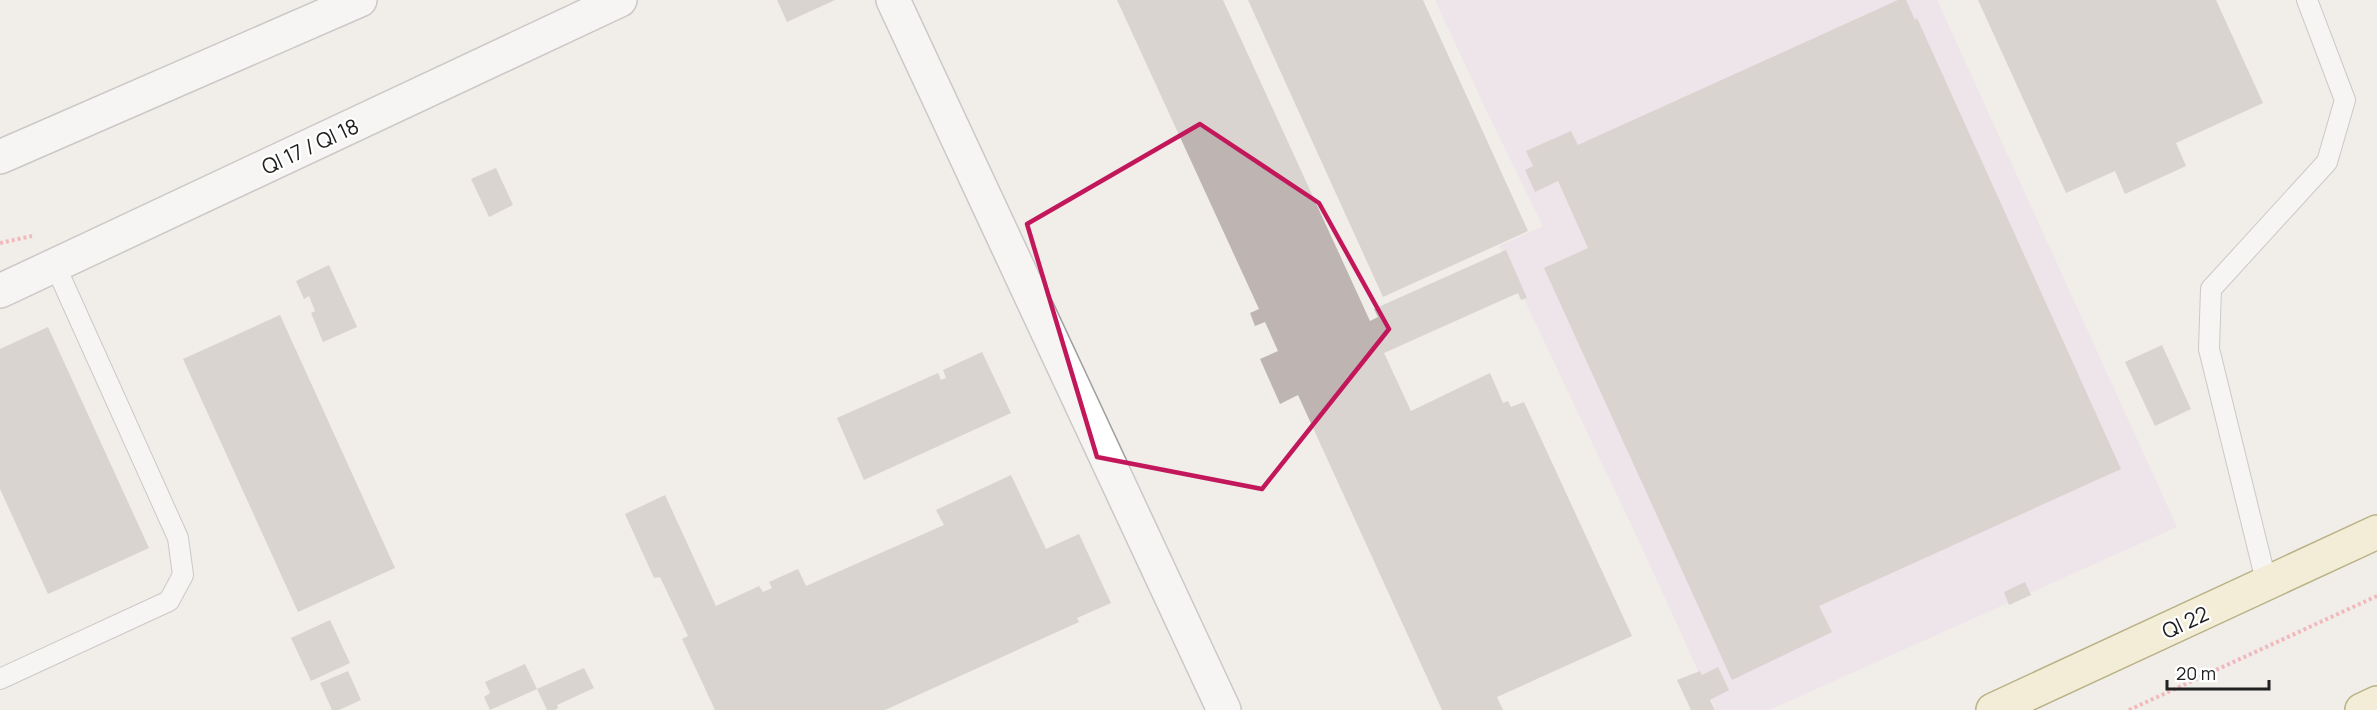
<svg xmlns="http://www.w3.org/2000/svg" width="2377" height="710" font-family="Manrope,sans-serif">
<rect width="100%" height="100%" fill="#f1ede9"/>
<path fill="#e9dbea" d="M1435,0H1937L2177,527L1769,710H1716L1645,554L1499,246L1543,226L1489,116Z"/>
<path fill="#beb5b2" d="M777,0H835L787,22Z
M1117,0H1223L1370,321L1378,317L1374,309L1506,250L1527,298L1521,300L1518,293L1384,353L1411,411L1490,373L1503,403L1508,401L1511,407L1524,402L1632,636L1497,697L1503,710H1442L1298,395L1280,404L1260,359L1278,351L1265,322L1255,326L1250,313L1259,309Z
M1248,0H1423L1528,231L1383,297Z
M1898,0H1906L1915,20L1917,18L2121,469L1819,606L1832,632L1732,680L1544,268L1588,248L1558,181L1535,192L1525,170L1533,166L1526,151L1571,131L1578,145Z
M1978,0H2216L2263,103L2176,143L2186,166L2125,194L2115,171L2066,193Z
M496,168L513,205L489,217L471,179Z
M329,265L357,327L323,342L311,313L315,311L309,296L304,299L296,281Z
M280,315L395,568L298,612L183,359Z
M48,327L149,548L48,594L0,489V349Z
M2162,345L2191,409L2155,426L2125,362Z
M982,352L1011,413L864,480L837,418L938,373L941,380L946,378L943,370Z
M1011,475L1046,549L1079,534L1111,603L1077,618L1079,622L885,710H715L682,639L688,636L660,577L654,578L625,514L665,495L716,606L759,586L763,592L772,588L769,582L798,569L806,586L944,525L936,510Z
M2025,582L2031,595L2009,605L2004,592Z
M330,620L350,663L311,681L291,638Z
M525,664L537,689L490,710L484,697L490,693L485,682Z
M1718,667L1729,690L1710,700L1715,710H1691L1677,680L1700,671L1702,675Z
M584,668L594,688L557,705L558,708L555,710H547L537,689Z
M348,671L361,700L339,710H332L320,683Z"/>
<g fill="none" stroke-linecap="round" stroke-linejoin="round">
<defs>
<path id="lane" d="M2267,585L2209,349L2211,289L2327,162L2345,100L2307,0
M0,679L169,601L183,575L178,538L55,265"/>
<path id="street" d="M893,0L1224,710
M0,157L360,0
M0,291L620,0"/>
<path id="secondary" d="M1993,710L2377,532
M2362,710L2377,703"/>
</defs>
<use href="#lane" stroke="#9e9e9e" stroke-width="22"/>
<use href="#street" stroke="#9e9e9e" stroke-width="36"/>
<use href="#secondary" stroke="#746b0d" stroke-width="36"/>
<path stroke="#f07b86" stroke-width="4" stroke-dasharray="3 3" stroke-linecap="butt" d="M0,243L32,236
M2129,710L2377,596"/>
<use href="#lane" stroke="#fff" stroke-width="20"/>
<use href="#street" stroke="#fff" stroke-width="33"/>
<use href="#secondary" stroke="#f6eec2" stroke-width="33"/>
</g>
<path d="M0 0H2377V710H0ZM1200,124L1319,203L1389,329L1262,489L1097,457L1027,224Z" fill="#f1ede9" fill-opacity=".55" fill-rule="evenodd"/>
<path fill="none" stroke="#c2185b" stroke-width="4.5" stroke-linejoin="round" d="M1200,124L1319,203L1389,329L1262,489L1097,457L1027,224Z"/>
<g text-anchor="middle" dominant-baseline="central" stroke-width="4.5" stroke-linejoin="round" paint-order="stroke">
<g font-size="21" fill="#212121" stroke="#fff">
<text transform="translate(310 146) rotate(-25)">QI 17 / QI 18</text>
<text transform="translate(2185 622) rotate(-25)">QI 22</text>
</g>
</g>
<path d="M2167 680v9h102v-9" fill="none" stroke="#212121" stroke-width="3"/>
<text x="2176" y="680" font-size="18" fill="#212121" stroke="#ffffff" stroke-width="4.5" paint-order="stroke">20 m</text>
</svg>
